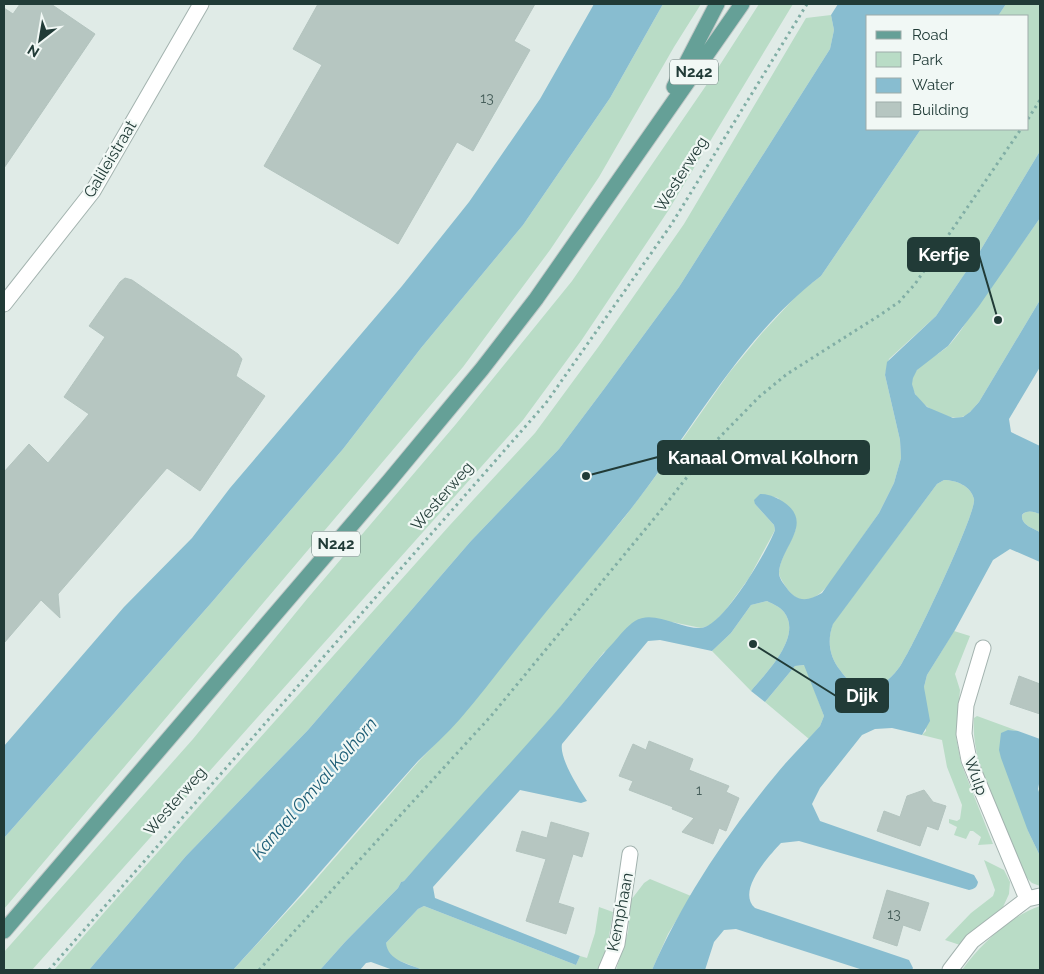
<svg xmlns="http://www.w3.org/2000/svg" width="1044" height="974" font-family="Raleway,sans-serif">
<rect width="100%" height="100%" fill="#e0ebe7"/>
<path fill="#b9dcc6" d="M663,4H701L674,47L599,177L550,250L463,367L4,909V838L212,602L343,449L421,348L523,225L610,98Z
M759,4H793L668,211L581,341L523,420L32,970H4V952L193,739L307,599L456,424L572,281L716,71Z
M1006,4H1040V151L980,251L936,316L889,359L885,375L900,440L901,458L894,483L879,513L830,583C816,600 800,609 786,587C783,582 779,577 779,572C780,557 792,542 796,528L778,498L760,494L755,504L774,525L775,530L749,578L725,611L711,625L701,628L672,622L604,652L553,716L493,784L404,881L401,882L398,888L345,942L320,970H233L305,892L419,761L459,719L558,596L624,518L670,457L729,373L762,333L800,292L821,276L921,129H1028V16H998Z
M831,15L834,30L830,49L679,287L604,389L559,449L470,542L308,730L186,856L89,970H54L116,899L450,525L535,433L599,346L684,224L806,18Z
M1040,218V300L979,402C974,407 969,415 962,417C944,422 905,399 913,377C917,364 937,356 947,347C958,337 967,320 976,307C997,278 1019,248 1040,218Z
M944,480C956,480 971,486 974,499C977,512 914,645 902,663C897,672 887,682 878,687C862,694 849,683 840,670C829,656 827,640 833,623L937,484Z
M1027,511L1034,512L1040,514V532C1033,528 1021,525 1022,515Z
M767,601C773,604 780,607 784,612C803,636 766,673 751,691L712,651L731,633L751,605Z
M954,631L970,636L955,674L960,690L956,737L961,763L993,844L978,845L981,837L973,831H970L966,839L954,835L957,827L949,823V819L957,821L960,819L962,805L947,767L942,740L922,735L926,731L924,687L927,675Z
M805,665L824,716L820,726L809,739L765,702L795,666Z
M977,716L1018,731L1008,730L1028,831L1040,856V886L1032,883L1022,873C1004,828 970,765 974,718Z
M984,860L1004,870L1010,882L1009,894L1003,907L980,925L960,945L945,940L971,913L993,896L995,890Z
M650,879L691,896L668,934L652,970H616L628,932L631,900L644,883Z
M424,906L576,965L580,956L587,958L595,933L599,907L613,912L607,948L599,970H423L392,958L386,950V943L418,909Z
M1040,906V970H962C980,945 1010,916 1040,906Z"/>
<path fill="#88bdd0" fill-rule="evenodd" d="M594,4H663L610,98L523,225L421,348L343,449L212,602L4,838V746L124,607L192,538L230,488L402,286L469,202L540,99Z
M838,4H1006L998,16H868V129H921L821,276C737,340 688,440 622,520C597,551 571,581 546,612C517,647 490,684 460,719C447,734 432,747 418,761C356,830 296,902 233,970H89L186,856L308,730L470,542L559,449L604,389L679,287L830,49L834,30L831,15Z
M1040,151V218L979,306L948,346L917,370L913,378L912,384L915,394L927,407L953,418L963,417L970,412L979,402L1040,300V367L1009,419L1011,432L1040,446V514C1034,512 1027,509 1022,515C1021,525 1033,528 1040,532V562L1010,549L993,560L955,630L927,675L924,687L930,721L922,735L892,728L875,729L862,735L820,788L812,804L820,821L974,875L978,882C977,887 975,889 969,890L799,841L781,843C769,856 736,891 755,908L909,960L913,968L912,970H863L736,929L724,930L714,942L705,970H652C682,901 726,835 774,777C788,759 805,743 820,726L824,716L804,665L795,666L765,702L751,691C766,673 803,636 784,612C780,607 773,604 767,601L751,605L731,633L712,651L660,640L648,641L562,744C559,758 579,789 587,801L581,803L520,790L433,887L435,898L580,956L576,965L424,906L418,909L386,943C388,961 409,964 423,970H393L371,962L366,963L360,970H320L345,942L398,888L401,882L404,881C453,825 504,771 553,715C574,691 592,665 614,642C620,635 627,626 635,621C653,609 681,629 701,628C723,627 768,550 775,530L774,525L755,504L754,500L760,494C769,494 778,498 785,503C814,524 780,548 779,573C779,578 783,583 786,587C796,602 807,602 822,593L879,513L894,483L901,458L900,440L885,375L887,362L936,316L980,251ZM944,480C956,480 971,486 974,499C977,512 914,645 902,663C897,672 887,682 878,687C862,694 849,683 840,670C829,656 827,640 833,624L937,484Z
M1008,730L1018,731L1040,739V779L1038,789L1040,795V856L1028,831L1001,758L999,750L1001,733Z"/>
<path fill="#b6c6c1" stroke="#b3c4bf" d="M20,4H51L95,34L4,168V8L13,14Z
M318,4H535L514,41L530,50L473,151L457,142L398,244L264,166L322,65L293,49Z
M125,278L132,280L238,354L242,359L236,376L265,396L200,491L167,468L58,594L60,618L41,600L4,643V472L29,444L48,463L89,414L64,397L105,337L89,326L120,282Z
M1019,676L1040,684V714L1010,704Z
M649,741L693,759L689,770L729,786L726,792L739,798L726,831L719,828L713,844L682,832L694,818L672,809L673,807L629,790L633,781L619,776L633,744L646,750Z
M924,790L933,802L946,806L938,830L927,826L920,846L877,831L884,811L900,817L907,796Z
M551,822L589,833L582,857L573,854L558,903L574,908L566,934L526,921L546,859L516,851L522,831L547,838Z
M887,890L929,903L920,931L903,925L897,946L873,938Z"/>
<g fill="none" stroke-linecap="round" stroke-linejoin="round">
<defs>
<path id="street" d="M4,304L93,191L201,4
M983,648L966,705L964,734L969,760L1027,899
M606,970L617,944L630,854
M950,970L972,941L1027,899L1040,896"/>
<path id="primary" d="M674,87L717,4
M4,931L390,480L482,369L536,299L742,4"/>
</defs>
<use href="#street" stroke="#a3b3af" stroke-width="17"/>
<use href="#primary" stroke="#c1c8c7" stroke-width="17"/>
<path stroke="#81aea5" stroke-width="3" stroke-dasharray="2.5 4" stroke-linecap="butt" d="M1028,119L1040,100
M49,970L546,403L671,225L807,4
M259,970L491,716L662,509L713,444L759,397L787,374L880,315L899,302L915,284L1021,129"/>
<use href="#street" stroke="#fff" stroke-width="15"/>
<use href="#primary" stroke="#65a097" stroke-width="15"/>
</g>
<g text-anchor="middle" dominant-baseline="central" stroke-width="4.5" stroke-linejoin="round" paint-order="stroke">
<g font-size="14" fill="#465e5a">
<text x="487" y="98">13</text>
<text x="699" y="790">1</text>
<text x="894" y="914">13</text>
</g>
<g fill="#f1f8f5" stroke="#5f7470" stroke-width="1">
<rect x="670" y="59.5" width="48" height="25" rx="4"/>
<rect x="312" y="531.5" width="48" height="25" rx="4"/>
</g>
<g font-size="15" font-weight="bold" fill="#213b37">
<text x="694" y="72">N242</text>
<text x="336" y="544">N242</text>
</g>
<g font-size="16" fill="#213b37" stroke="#f1f8f5">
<text transform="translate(110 159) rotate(-59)">Galileistraat</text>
<text transform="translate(681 174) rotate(-58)">Westerweg</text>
<text transform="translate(442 496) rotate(-49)">Westerweg</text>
<text transform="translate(976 776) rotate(70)">Wulp</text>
<text transform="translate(175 801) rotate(-49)">Westerweg</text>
<text transform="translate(620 912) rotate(-79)">Kemphaan</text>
</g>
<g font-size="18" font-style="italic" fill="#1c5d76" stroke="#f1f8f5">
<text transform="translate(314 788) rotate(-49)">Kanaal Omval Kolhorn</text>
</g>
</g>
<path fill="none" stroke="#213b37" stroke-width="2" d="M998 320L979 255M586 476L658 457M753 644L836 696"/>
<g fill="#213b37" stroke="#f1f8f5" stroke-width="2">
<circle cx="998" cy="320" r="5"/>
<circle cx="586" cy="476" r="5"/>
<circle cx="753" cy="644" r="5"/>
</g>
<g fill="#213b37" stroke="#213b37" stroke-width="2">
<rect x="908" y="238" width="71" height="33" rx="5"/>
<rect x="658" y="441" width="211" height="33" rx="5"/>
<rect x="836" y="679" width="52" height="33" rx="5"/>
</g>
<g font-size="18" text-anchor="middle" font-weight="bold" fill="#fff">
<text x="944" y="261">Kerfje</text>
<text x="763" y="464">Kanaal Omval Kolhorn</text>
<text x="862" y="702">Dijk</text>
</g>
<rect width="1044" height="974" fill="none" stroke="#213b37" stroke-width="10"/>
<rect x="866" y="15" width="162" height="115" fill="#f1f8f5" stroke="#9eaca9"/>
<rect x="876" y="31" width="25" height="8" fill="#65a097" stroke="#9eaca9"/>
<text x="912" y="40" font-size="15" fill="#213b37">Road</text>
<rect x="876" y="52" width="25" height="15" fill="#b9dcc6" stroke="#9eaca9"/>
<text x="912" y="65" font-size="15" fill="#213b37">Park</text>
<rect x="876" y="78" width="25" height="15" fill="#88bdd0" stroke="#9eaca9"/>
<text x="912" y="90" font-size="15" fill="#213b37">Water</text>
<rect x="876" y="102" width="25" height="15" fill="#b6c6c1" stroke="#9eaca9"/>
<text x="912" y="115" font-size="15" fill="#213b37">Building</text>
<g transform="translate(40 40) rotate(211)" stroke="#f1f8f5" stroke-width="4" paint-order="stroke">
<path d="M0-4L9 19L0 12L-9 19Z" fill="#213b37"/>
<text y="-8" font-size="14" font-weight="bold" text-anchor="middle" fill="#213b37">N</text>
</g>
</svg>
